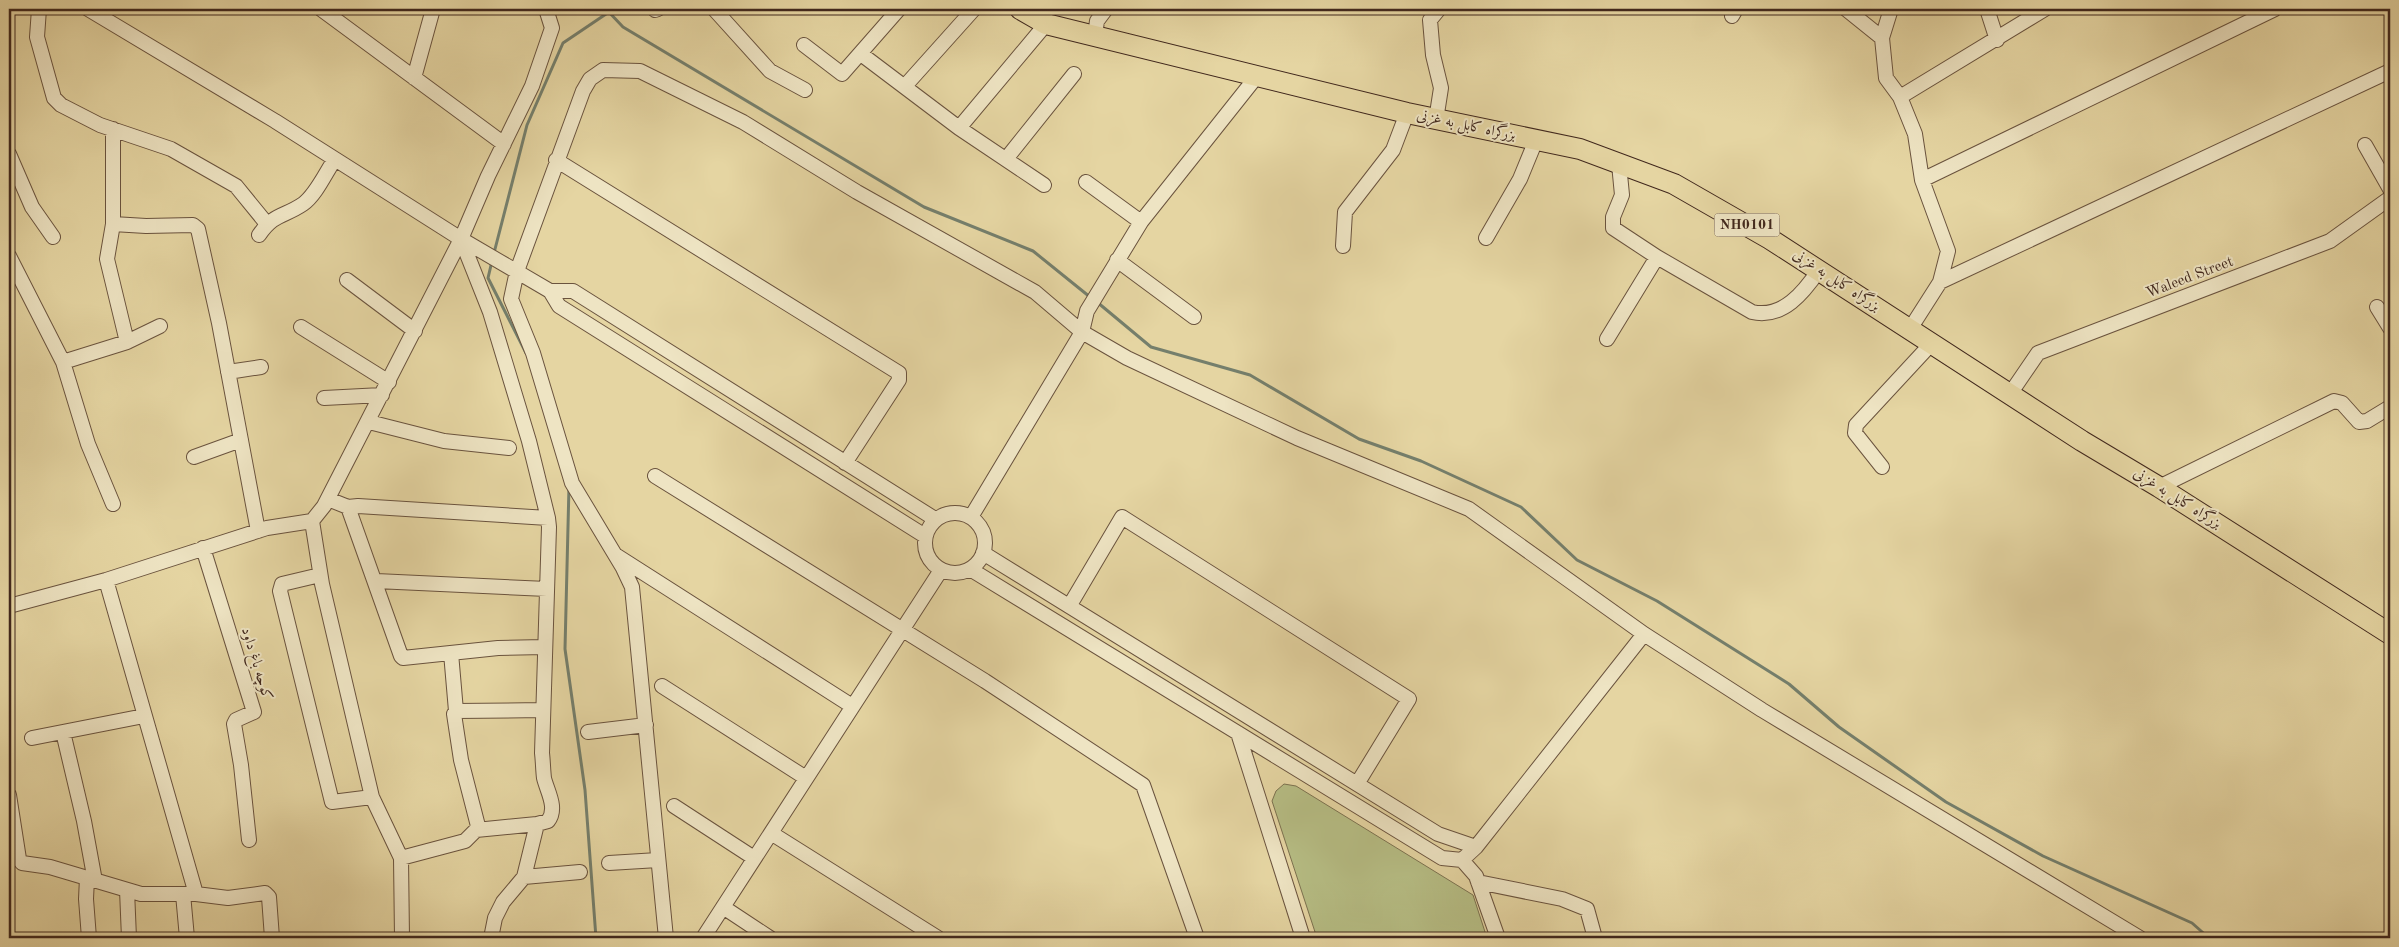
<svg xmlns="http://www.w3.org/2000/svg" width="2399" height="947" font-family="'Old Standard TT',Amiri,serif">
<rect width="100%" height="100%" fill="#e5d5a2"/>
<filter id="stains"><feTurbulence type="fractalNoise" baseFrequency=".004" numOctaves="4"/><feColorMatrix values="0 0 0 0 .2 0 0 0 0 .09 0 0 0 0 .02 0 0 0 .5 -.17"/></filter>
<radialGradient id="worn" r=".72"><stop offset=".6" stop-color="#630" stop-opacity="0"/><stop offset="1" stop-color="#630" stop-opacity=".3"/></radialGradient>
<path fill="#b6bd84" stroke="#7c7250" d="M1284,784L1296,786L1473,895L1487,938H1317L1272,801L1276,791Z"/>
<g fill="none" stroke-linecap="round" stroke-linejoin="round">
<path stroke="#757f6c" stroke-width="3" d="M606,9L623,27L924,207L1033,251L1090,297
M494,253L527,125L563,43L609,12
M492,261L488,278L526,353
M1097,302L1151,347L1250,375L1359,439L1421,461L1521,507L1577,560L1657,601L1789,684L1839,727L1946,802L2043,856L2192,923L2209,938
M569,486L565,649L585,790L596,938"/>
<defs>
<path id="minor" d="M39,9L37,37L54,98L61,105L100,125L171,149L236,186L267,224
M88,9L275,121L461,239L550,291L559,306L925,536
M321,9L504,144
M714,9L770,71L805,90
M1846,9L1882,38
M1891,9L1882,38L1886,78L1900,97L1915,134L1922,180L1948,251L1940,282L1910,329
M1987,9L1997,40
M655,10L658,9
M1732,16L1736,9
M1095,35L1097,21L1106,9
M804,45L842,74L899,9
M861,54L959,128L1044,185
M414,78L433,9
M905,86L974,9
M1900,97L2045,9
M1436,120L1441,88L1433,55L1430,20L1439,9
M959,128L1046,24
M113,129V224L107,259L127,342
M2365,145L2390,189
M9,154L32,207L53,237
M1006,159L1074,74
M556,160L899,373V380L845,463
M1619,164L1622,195L1613,217V228L1657,257L1752,312C1783,319 1804,292 1819,270
M1922,180L2275,9
M1086,182L1141,222
M113,224L146,226L193,225L198,229L219,323L258,531
M259,235C274,213 284,217 303,204C316,195 326,172 335,159
M1486,238L1520,179L1536,140
M461,239L490,312L529,441L548,518L549,527L542,753C543,761 543,770 544,778C547,791 558,808 548,821L537,824L524,877L503,902L495,918L491,938
M1343,246L1345,212L1393,150L1407,113
M9,256L63,362L88,444L113,504
M1117,260L1194,317
M347,280L415,331
M1940,282L2390,71
M550,291H573L935,519
M2377,307L2390,328
M301,327L389,382
M1607,339L1657,257
M63,362L127,342L160,326
M228,372L261,367
M2010,394L2038,353L2330,241L2390,198
M324,398L382,395
M369,422L444,441L509,448
M194,457L241,440
M1882,467L1855,433L1856,425L1932,343
M655,476L985,681L1143,785L1197,938
M2159,487L2334,401L2342,403L2359,422L2367,421L2390,407
M328,499L348,507L358,506L548,518
M348,507L401,656L403,658L498,648L544,647
M925 543a30 30 0 1 1 60 0a30 30 0 1 1-60 0Z
M971,517L1082,332L1087,311L1141,222L1257,76
M312,521L322,584L372,797L401,858L402,938
M203,548L254,712L236,720L234,724L241,765L249,840
M983,553L1438,834L1476,847
M617,556L852,706
M970,569L1442,858L1462,860L1476,847L1644,634
M320,575L282,584L280,591L332,802L372,797
M106,580L196,894
M376,581L547,589
M1070,605L1122,517L1409,699L1357,784
M9,606L106,580L267,528L312,521L324,506L461,239L488,176L532,86L552,28L546,9
M451,653L456,711
M662,686L806,778
M63,732L84,821L95,881
M588,732L646,725
M1238,733L1303,938
M32,738L144,716
M9,795L19,859L22,863L50,867L141,894H196L228,898L265,893L269,897L272,938
M674,806L754,858
M476,830L478,826L461,760L454,714L456,711L543,710
M771,833L938,938
M401,858L465,841L476,830L537,824
M1462,860L1476,876L1498,938
M609,863L658,860
M524,877L580,872
M87,878L86,899L89,938
M1478,882L1562,899L1587,909L1595,938
M127,890L129,938
M183,894L187,938
M723,907L770,938
M666,938L632,587L623,568L572,483L533,353L511,299L517,271L583,91L590,79L603,70L640,71L743,122L857,192L1035,292L1082,332L1127,358L1297,438L1469,509L1644,634L1762,710L2140,938
M703,938L941,570"/>
<path id="highway" d="M1020,9L1046,24L1407,113L1580,149L1674,184L1770,239L2082,441L2159,487L2390,634"/>
</defs>
<use href="#minor" stroke="#6a533e" stroke-width="16"/>
<use href="#highway" stroke="#41281d" stroke-width="22"/>
<use href="#minor" stroke="#eee4c3" stroke-width="14"/>
<use href="#highway" stroke="#e5d5a2" stroke-width="20"/>
</g>
<g text-anchor="middle" dominant-baseline="central" stroke-width="4" stroke-linejoin="round" paint-order="stroke">
<rect fill="#eee4c3" stroke="#75604f" stroke-width="1" x="1714.5" y="213.5" width="65" height="23" rx="4"/>
<g font-size="14" font-weight="bold" fill="#41281d">
<text x="1747" y="225">NH0101</text>
</g>
<g font-size="15" fill="#41281d" stroke="#eee4c3">
<text transform="translate(1466 126) rotate(12)">بزرگراه کابل به غزنی</text>
<text transform="translate(2190 278) rotate(-21)">Waleed Street</text>
<text transform="translate(1836 281) rotate(33)">بزرگراه کابل به غزنی</text>
<text transform="translate(2177 499) rotate(32)">بزرگراه کابل به غزنی</text>
<text transform="translate(256 664) rotate(73)">کوچه باغ داود</text>
</g>
</g>
<rect width="2399" height="947" fill="none" stroke="#e5d5a2" stroke-width="30"/>
<rect x="10" y="10" width="2379" height="927" fill="none" stroke="#41281d" stroke-width="2.5"/>
<rect x="15" y="15" width="2369" height="917" fill="none" stroke="#41281d"/>
<rect width="100%" height="100%" filter="url(#stains)"/>
<rect width="100%" height="100%" fill="url(#worn)"/>
</svg>
